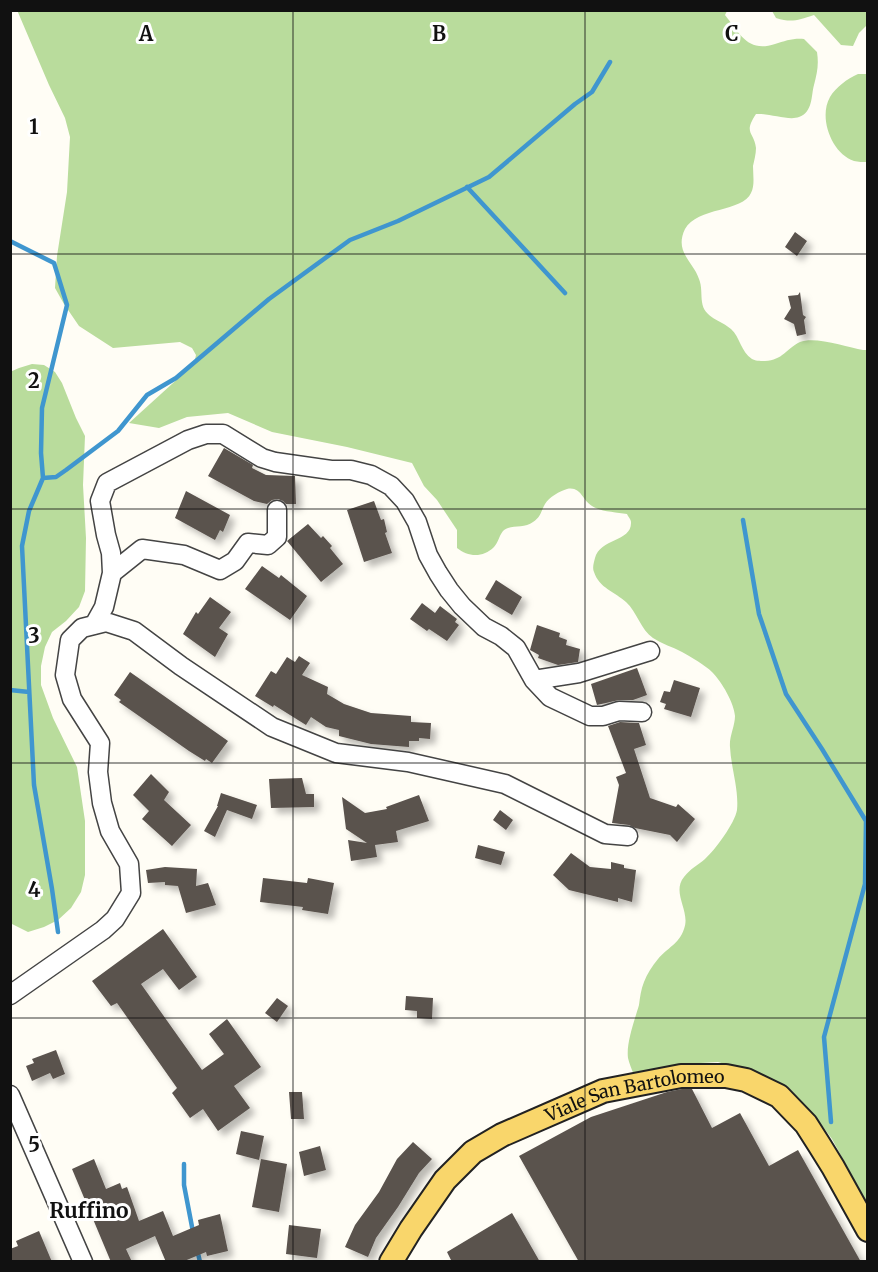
<svg xmlns="http://www.w3.org/2000/svg" width="878" height="1272" viewBox="0 0 878 1272" font-family="Merriweather,serif">
<defs>
<filter id="shadow"><feDropShadow dx="5.5" dy="5.5" stdDeviation="3" flood-color="#0004"/></filter>
</defs>
<rect width="100%" height="100%" fill="#fffdf5"/>
<!-- forest -->
<path fill="#b9dc9c" d="M 17,10 L 727,11 L 725,15 C 740,34 748,53 775,44 C 785,41 793,38 804,39 L 817,52 C 819,65 817,73 814,85 C 811,96 813,112 799,117 C 789,121 768,113 756,114 C 743,134 754,131 756,148 C 756,154 754,161 753,166 C 753,175 755,185 751,193 C 743,212 697,207 685,229 C 674,252 693,261 699,279 C 702,286 701,295 702,302 C 704,318 721,320 731,329 C 740,337 741,352 752,359 C 755,361 761,361 765,361 C 783,360 786,349 800,342 C 815,336 847,347 863,350 L 867,350 L 867,1203 L 832,1139 L 814,1115 L 788,1087 L 762,1075 L 718,1062 L 683,1064 L 654,1069 L 634,1075 C 632,1070 629,1063 628,1058 C 626,1043 635,1019 639,1005 C 640,997 641,989 644,982 C 647,974 652,966 658,959 C 667,948 679,944 684,929 C 691,911 671,893 684,877 C 690,869 698,865 705,859 C 715,850 735,823 737,810 C 739,789 731,768 730,747 C 729,737 735,726 735,716 C 734,703 722,682 712,672 C 705,665 691,657 682,652 C 673,647 662,644 653,638 C 641,630 637,612 626,602 C 615,592 599,588 594,572 C 592,568 594,562 595,558 C 600,538 632,542 631,522 C 631,519 628,517 627,514 C 616,512 601,512 592,506 C 582,500 581,486 567,489 C 560,491 549,497 545,504 C 541,511 541,517 533,522 C 524,529 510,524 503,531 C 499,536 498,543 494,547 C 483,558 468,557 457,548 L 457,530 L 437,500 L 424,486 L 412,463 L 347,447 L 272,432 L 228,413 L 187,417 L 159,428 L 129,423 L 194,364 L 196,355 L 192,348 L 180,342 L 113,348 L 79,326 L 64,304 L 55,288 L 57,256 L 67,192 L 70,137 L 65,118 L 49,85 Z
M 772,11 L 867,11 L 867,25 L 859,33 L 853,46 L 841,45 L 814,15 C 798,20 792,23 776,18 Z
M 858,74 L 867,74 L 867,162 C 863,162 858,162 854,161 C 832,154 818,118 830,97 C 836,87 847,79 858,74 Z
M 32,364 L 44,365 L 55,372 L 62,383 L 76,418 L 85,436 L 83,485 L 86,538 L 85,591 L 79,607 L 66,621 L 52,632 L 45,647 L 41,666 L 41,685 L 53,718 L 77,767 L 85,821 L 85,875 L 81,892 L 71,908 L 58,920 L 44,927 L 28,932 L 10,923 L 10,372 L 19,368 Z"/>
<g fill="none" stroke-linecap="round" stroke-linejoin="round">
<!-- stream -->
<path stroke="#3f96cf" stroke-width="4.5" d="M 467,187 L 565,293
M 10,241 L 54,263 L 67,305 L 42,408 L 41,453 L 43,478 L 29,511 L 22,546 L 34,785 L 52,889 L 58,932
M 43,478 L 56,477 L 66,470 L 118,431 L 147,395 L 176,378 L 269,299 L 350,240 L 398,221 L 489,177 L 575,104 L 592,92 L 610,62
M 743,520 L 759,614 L 786,694 L 822,749 L 866,821 L 865,884 L 824,1037 L 831,1122
M 10,690 L 29,692
M 184,1164 L 184,1185 L 193,1232
M 197,1249 L 200,1262"/>
</g>
<!-- building -->
<path fill="#5a524d" filter="url(#shadow)" d="M 795,232 L 807,241 L 797,256 L 785,247 Z
M 800,292 L 803,315 L 806,317 L 804,320 L 806,334 L 797,336 L 794,324 L 784,319 L 791,308 L 788,296 L 798,295 Z
M 224,448 L 253,465 L 252,468 L 266,475 L 295,476 L 296,504 L 286,504 L 283,501 L 278,499 L 272,500 L 267,504 L 254,501 L 208,476 Z
M 186,491 L 230,515 L 223,532 L 220,530 L 215,540 L 175,518 Z
M 374,501 L 381,520 L 384,519 L 387,532 L 385,533 L 392,553 L 364,562 L 347,510 Z
M 308,524 L 321,538 L 323,536 L 332,546 L 330,548 L 343,564 L 321,582 L 287,541 Z
M 262,566 L 279,578 L 281,575 L 307,596 L 290,620 L 245,589 Z
M 496,580 L 522,597 L 512,615 L 485,599 Z
M 210,597 L 231,612 L 219,628 L 228,634 L 215,657 L 183,634 L 196,612 L 198,614 Z
M 422,603 L 435,613 L 440,606 L 457,619 L 455,622 L 459,625 L 447,641 L 429,629 L 427,631 L 410,619 Z
M 537,625 L 560,633 L 559,637 L 567,640 L 566,645 L 580,649 L 578,662 L 558,665 L 538,658 L 539,655 L 530,650 Z
M 299,656 L 310,663 L 302,675 L 328,687 L 327,694 L 344,704 L 371,713 L 411,716 L 411,722 L 431,723 L 430,739 L 419,738 L 419,741 L 409,741 L 409,747 L 371,744 L 339,736 L 339,730 L 326,727 L 311,717 L 306,725 L 274,705 L 273,707 L 255,696 L 271,671 L 276,674 L 287,657 L 295,662 Z
M 637,668 L 647,695 L 633,700 L 619,700 L 597,705 L 591,684 Z
M 130,672 L 228,741 L 212,763 L 206,759 L 205,761 L 189,751 L 119,702 L 121,700 L 114,695 Z
M 674,680 L 700,688 L 691,717 L 664,709 L 666,704 L 660,702 L 664,691 L 670,692 Z
M 620,722 L 639,723 L 646,745 L 634,749 L 650,798 L 676,807 L 678,804 L 695,819 L 677,842 L 670,835 L 635,828 L 629,825 L 612,823 L 619,785 L 616,777 L 626,773 L 608,726 Z
M 151,774 L 169,792 L 164,800 L 191,825 L 172,846 L 142,819 L 149,811 L 133,795 Z
M 302,778 L 306,794 L 314,794 L 314,807 L 271,808 L 269,779 Z
M 221,793 L 257,805 L 252,819 L 227,810 L 215,837 L 204,831 L 218,806 L 217,806 Z
M 419,795 L 429,821 L 396,831 L 398,842 L 375,845 L 377,857 L 351,861 L 348,840 L 367,843 L 346,829 L 342,797 L 365,813 L 387,809 L 386,807 Z
M 500,810 L 513,820 L 506,830 L 493,820 Z
M 478,845 L 505,852 L 501,865 L 475,858 Z
M 571,853 L 590,867 L 611,869 L 611,862 L 624,865 L 624,868 L 636,870 L 632,902 L 618,898 L 618,902 L 569,890 L 553,875 Z
M 165,867 L 197,869 L 196,886 L 208,883 L 216,905 L 186,913 L 178,886 L 165,885 L 165,882 L 148,883 L 146,870 Z
M 263,878 L 307,883 L 308,878 L 334,883 L 328,914 L 302,910 L 303,907 L 260,902 Z
M 163,929 L 197,977 L 179,990 L 163,969 L 141,984 L 202,1070 L 224,1054 L 209,1034 L 227,1019 L 261,1067 L 234,1086 L 250,1108 L 218,1131 L 203,1109 L 190,1118 L 172,1093 L 177,1088 L 117,1003 L 111,1006 L 92,981 Z
M 406,996 L 433,998 L 432,1019 L 417,1018 L 417,1011 L 405,1010 Z
M 277,998 L 288,1006 L 277,1022 L 265,1013 Z
M 56,1050 L 65,1074 L 53,1079 L 50,1073 L 32,1081 L 26,1066 L 34,1063 L 32,1059 Z
M 682,1089 L 692,1089 L 712,1128 L 740,1113 L 769,1166 L 798,1150 L 861,1262 L 579,1262 L 519,1156 L 591,1117 L 667,1092 Z
M 289,1092 L 302,1092 L 304,1119 L 291,1119 Z
M 241,1131 L 264,1136 L 259,1160 L 236,1154 Z
M 413,1142 L 432,1159 L 419,1173 L 398,1207 L 376,1238 L 368,1257 L 345,1247 L 355,1225 L 379,1192 L 397,1159 Z
M 320,1146 L 326,1170 L 304,1176 L 299,1152 Z
M 94,1159 L 106,1189 L 120,1183 L 122,1189 L 127,1187 L 139,1221 L 163,1211 L 173,1236 L 199,1225 L 198,1220 L 220,1214 L 228,1251 L 207,1256 L 206,1252 L 182,1262 L 166,1262 L 155,1236 L 126,1249 L 132,1262 L 111,1262 L 72,1169 Z
M 261,1159 L 287,1164 L 279,1212 L 252,1207 Z
M 512,1213 L 540,1262 L 452,1262 L 447,1252 Z
M 289,1225 L 321,1229 L 317,1258 L 286,1254 Z
M 39,1231 L 52,1262 L 10,1262 L 10,1249 L 18,1246 L 16,1241 Z"/>
<g fill="none" stroke-linecap="round" stroke-linejoin="round">
<!-- minor casing -->
<g stroke="#444" stroke-width="21">
<path id="minor" d="M 112,573 L 142,549 L 184,555 L 220,570 L 235,561 L 248,543 L 268,545 L 277,537 L 277,510
M 94,625 L 104,607 L 112,573 L 111,553 L 106,535 L 100,501 L 107,483 L 188,440 L 206,434 L 223,434 L 262,458 L 275,462 L 331,470 L 351,470 L 371,475 L 391,486 L 405,501 L 417,522 L 428,555 L 438,573 L 449,590 L 462,606 L 484,627 L 501,636 L 516,648 L 534,680 L 550,697 L 590,716 L 603,716 L 619,711 L 642,712
M 534,680 L 579,673 L 650,651
M 10,995 L 103,930 L 115,919 L 131,893 L 129,864 L 110,831 L 102,803 L 98,772 L 100,743 L 72,699 L 65,675 L 70,640 L 82,628 L 106,622 L 134,631 L 181,666 L 272,727 L 336,753 L 408,762 L 505,784 L 605,834 L 628,836
M 10,1095 L 83,1262"/>
</g>
<!-- major casing -->
<g stroke="#222" stroke-width="26">
<g id="major">
<path id="s1" d="M 391,1262 L 411,1229 L 445,1180 L 473,1152 L 502,1135 L 603,1091 L 681,1076 L 726,1076 L 746,1080 L 779,1096 L 806,1124 L 820,1146 L 833,1167 L 868,1230"/>
</g>
</g>
<!-- minor -->
<use href="#minor" stroke="#fff" stroke-width="18"/>
<!-- major -->
<use href="#major" stroke="#f9d66b" stroke-width="22"/>
</g>
<!-- grid -->
<path fill="none" stroke="#111" stroke-width="1.5" stroke-opacity="0.55" d="M 293,10 L 293,1262M 585,10 L 585,1262M 10,254 L 868,254M 10,509 L 868,509M 10,763 L 868,763M 10,1018 L 868,1018"/>
<g text-anchor="middle" dominant-baseline="central" stroke-width="6" stroke-linejoin="round" paint-order="stroke">
<!-- street labels -->
<g font-size="18" fill="#111" stroke="#fff">
<text stroke="none"><textPath href="#s1" startOffset="312">Viale San Bartolomeo</textPath></text>
</g>
<!-- quarter labels -->
<g font-size="21" font-weight="bold" fill="#111" stroke="#fff">
<text x="89" y="1210">Ruffino</text>
</g>
</g>
<g font-size="20" text-anchor="middle" font-weight="bold" fill="#111" stroke="#fff" stroke-width="6" stroke-linejoin="round" paint-order="stroke">
<text x="146" y="41">A</text>
<text x="439" y="41">B</text>
<text x="732" y="41">C</text>
<text x="34" y="134">1</text>
<text x="34" y="388">2</text>
<text x="34" y="643">3</text>
<text x="34" y="897">4</text>
<text x="34" y="1152">5</text>
</g>
<!-- border -->
<rect width="878" height="1272" fill="none" stroke="#111111" stroke-width="24"/>
</svg>
